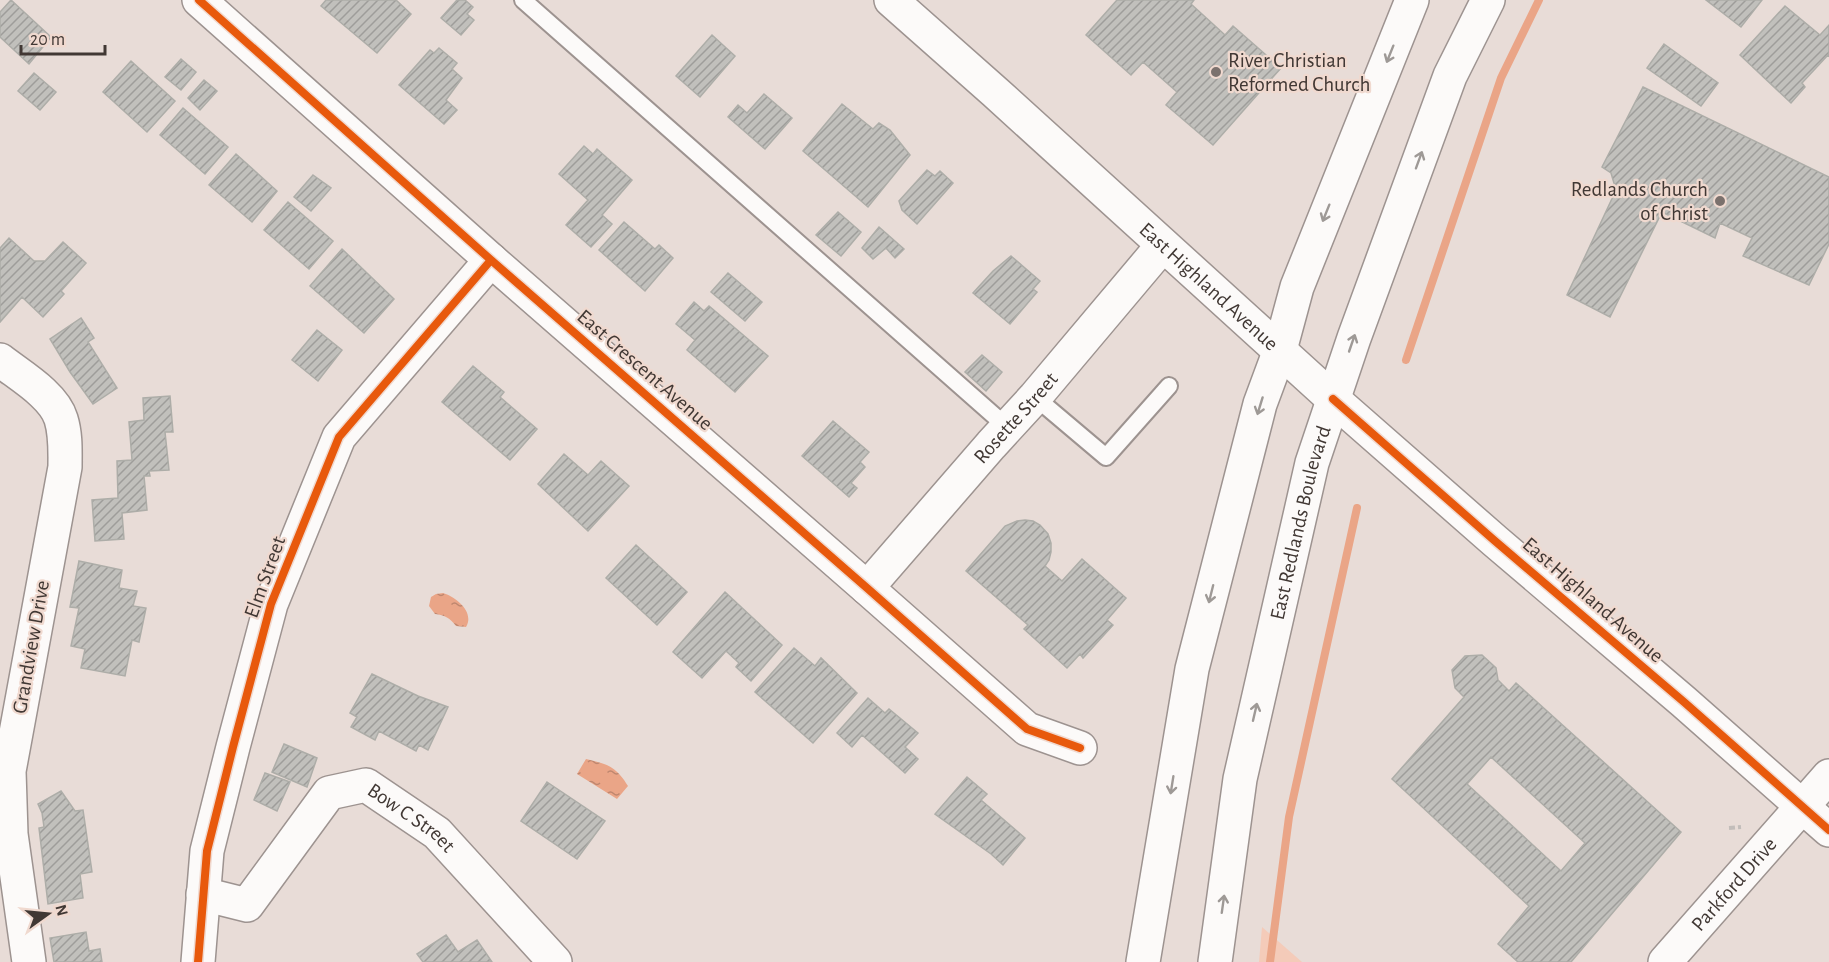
<svg xmlns="http://www.w3.org/2000/svg" width="1829" height="962" viewBox="0 0 1829 962" font-family="'Alegreya Sans',sans-serif">
<defs>
<pattern id="water-ripples" width="26" height="14" patternUnits="userSpaceOnUse" patternTransform="scale(1.5)"><rect width="26" height="14" fill="#eaa587"/><path d="M2 4q2-2 4 0t4 0M15 11q2-2 4 0t4 0" fill="none" stroke="#bf876f"/></pattern>
<pattern id="building-hatch" width="6" height="6" patternUnits="userSpaceOnUse" patternTransform="scale(1.5)"><rect width="6" height="6" fill="#c1c0bc"/><path d="M-1 1l2-2M0 6l6-6M5 7l2-2" fill="none" stroke="#9e9d9a"/></pattern>
</defs>
<rect width="100%" height="100%" fill="#e8dcd7"/>
<!-- green -->
<path fill="#f4cbb9" d="M 1262,927 L 1302,962 L 1259,962 Z"/>
<!-- water -->
<path fill="url(#water-ripples)" d="M 443,593 C 456,597 475,612 466,627 L 456,626 C 450,618 445,615 435,614 L 429,606 L 431,597 L 436,594 Z
M 586,759 C 607,764 616,766 628,786 L 617,799 L 577,774 Z"/>
<g fill="none" stroke-linecap="round" stroke-linejoin="round">
<!-- stream -->
<path stroke="#eaa587" stroke-width="8" d="M 1406,360 L 1501,78 L 1539,0
M 1270,962 L 1289,817 L 1357,508"/>
</g>
<!-- building -->
<path fill="url(#building-hatch)" stroke="#adada8" stroke-width="1.5" fill-rule="evenodd" d="M 11,0 L 51,37 L 29,64 L 0,37 L 0,12 Z
M 326,0 L 396,0 L 411,14 L 377,53 L 321,6 Z
M 457,0 L 465,0 L 473,7 L 467,14 L 474,20 L 461,35 L 441,18 Z
M 1117,0 L 1194,0 L 1191,4 L 1225,35 L 1233,26 L 1281,68 L 1213,145 L 1166,105 L 1177,92 L 1143,62 L 1131,75 L 1086,35 Z
M 1706,0 L 1762,0 L 1741,27 Z
M 1785,6 L 1820,35 L 1829,25 L 1829,56 L 1828,55 L 1802,83 L 1805,87 L 1791,103 L 1740,55 Z
M 712,35 L 735,56 L 700,97 L 676,76 Z
M 1664,44 L 1718,83 L 1701,106 L 1647,68 Z
M 439,48 L 457,63 L 452,69 L 462,78 L 446,100 L 457,110 L 444,124 L 399,85 L 430,50 L 434,53 Z
M 181,59 L 196,72 L 181,90 L 165,77 Z
M 131,61 L 175,101 L 147,132 L 103,92 Z
M 34,73 L 56,92 L 40,110 L 18,91 Z
M 204,80 L 217,91 L 200,110 L 188,98 Z
M 1643,87 L 1829,177 L 1829,244 L 1809,285 L 1743,256 L 1752,238 L 1720,223 L 1715,238 L 1662,212 L 1610,317 L 1567,295 L 1616,190 L 1611,173 L 1602,167 Z
M 764,94 L 792,118 L 765,149 L 728,117 L 738,105 L 747,113 Z
M 842,104 L 873,129 L 879,123 L 890,130 L 910,155 L 868,207 L 803,151 Z
M 183,108 L 228,147 L 205,174 L 160,135 Z
M 584,146 L 593,154 L 597,149 L 632,180 L 602,215 L 612,224 L 591,247 L 566,225 L 588,200 L 559,174 Z
M 236,154 L 277,191 L 252,222 L 209,185 Z
M 927,170 L 935,176 L 940,171 L 953,183 L 917,224 L 902,210 L 899,201 Z
M 313,175 L 331,188 L 311,211 L 294,197 Z
M 288,202 L 333,241 L 309,269 L 264,230 Z
M 838,212 L 861,232 L 841,256 L 816,235 Z
M 624,222 L 655,249 L 659,245 L 673,258 L 645,291 L 599,250 Z
M 879,227 L 904,249 L 895,258 L 886,248 L 873,259 L 862,248 Z
M 9,238 L 34,261 L 45,261 L 63,242 L 86,263 L 61,291 L 64,294 L 43,317 L 22,297 L 0,322 L 0,248 Z
M 342,249 L 394,299 L 364,333 L 310,286 Z
M 1011,256 L 1040,281 L 1033,289 L 1037,292 L 1010,324 L 973,293 L 993,271 Z
M 728,273 L 762,302 L 745,321 L 711,292 Z
M 694,302 L 704,311 L 709,306 L 768,356 L 735,392 L 687,350 L 695,340 L 676,324 Z
M 81,318 L 94,338 L 88,342 L 117,388 L 93,404 L 70,372 L 50,339 Z
M 317,330 L 342,350 L 318,381 L 292,360 Z
M 982,355 L 1002,372 L 986,391 L 965,372 Z
M 473,366 L 504,392 L 500,397 L 537,429 L 510,460 L 442,402 Z
M 170,396 L 173,432 L 165,432 L 169,470 L 149,471 L 150,476 L 144,476 L 147,510 L 122,513 L 124,539 L 95,541 L 92,500 L 118,498 L 117,461 L 132,460 L 129,422 L 144,420 L 143,398 Z
M 833,421 L 869,452 L 860,462 L 865,467 L 851,483 L 857,488 L 849,497 L 802,456 Z
M 564,454 L 588,475 L 601,461 L 629,486 L 588,531 L 538,484 Z
M 1025,520 L 1033,521 L 1040,525 L 1048,534 L 1051,543 L 1051,552 L 1049,560 L 1045,566 L 1062,581 L 1082,559 L 1126,598 L 1107,620 L 1113,625 L 1083,658 L 1080,654 L 1067,668 L 1024,629 L 1028,625 L 966,571 L 1005,526 L 1017,521 Z
M 636,545 L 687,592 L 657,625 L 606,578 Z
M 79,561 L 122,570 L 119,588 L 137,591 L 133,606 L 146,608 L 139,642 L 132,640 L 125,676 L 81,668 L 85,649 L 71,646 L 79,608 L 70,607 Z
M 725,592 L 782,645 L 751,681 L 736,667 L 739,663 L 726,651 L 702,678 L 673,652 Z
M 794,648 L 815,666 L 821,658 L 857,693 L 813,743 L 755,692 Z
M 1482,655 L 1496,668 L 1498,680 L 1509,691 L 1516,683 L 1681,832 L 1571,962 L 1518,962 L 1498,944 L 1529,906 L 1392,779 L 1464,697 L 1455,688 L 1452,670 L 1465,656 ZM 1491,757 L 1585,843 L 1561,871 L 1467,784 Z
M 372,674 L 418,696 L 448,707 L 428,750 L 419,745 L 416,751 L 379,731 L 375,740 L 351,727 L 357,717 L 350,713 Z
M 868,698 L 885,713 L 889,709 L 918,733 L 905,747 L 918,759 L 905,773 L 862,735 L 852,747 L 837,733 Z
M 284,744 L 317,758 L 307,787 L 272,772 Z
M 265,773 L 290,782 L 277,811 L 254,800 Z
M 967,777 L 987,794 L 981,800 L 1025,838 L 1003,865 L 991,854 L 935,814 Z
M 547,782 L 605,821 L 577,859 L 521,821 Z
M 61,791 L 75,811 L 83,810 L 92,872 L 80,874 L 83,898 L 48,904 L 39,828 L 44,827 L 42,813 L 38,804 Z
M 86,932 L 89,951 L 100,949 L 102,962 L 54,962 L 50,938 Z
M 446,935 L 458,952 L 477,940 L 492,962 L 423,962 L 417,954 Z"/>
<g fill="none" stroke-linecap="round" stroke-linejoin="round">
<!-- lane casing -->
<g stroke="#9d9390" stroke-width="20">
<path id="lane" d="M 523,0 L 1007,427
M 1035,397 L 1106,457 L 1169,386"/>
</g>
<!-- street casing -->
<g stroke="#9d9390" stroke-width="36">
<g id="street">
<path d="M 199,0 L 491,260 L 867,588 L 1027,729 L 1080,748"/>
<path d="M 0,360 C 19,375 54,395 61,419 C 66,435 65,451 65,467 L 9,771 L 11,834 L 29,962"/>
<path id="s1" d="M 867,588 L 991,445 L 1035,397 L 1163,245"/>
<path id="s2" d="M 203,894 L 247,905 L 329,793 L 366,785 L 437,833 L 555,962"/>
<path d="M 198,962 L 207,851 L 233,747 L 271,604 L 339,437 L 491,260"/>
<path id="s3" d="M 1665,962 L 1829,776"/>
</g>
</g>
<!-- secondary casing -->
<g stroke="#9d9390" stroke-width="36">
<g id="secondary">
<path id="s4" d="M 891,0 L 995,92 L 1333,399 L 1495,541 L 1684,702 L 1829,830"/>
</g>
</g>
<!-- primary casing -->
<g stroke="#9d9390" stroke-width="36">
<g id="primary">
<path d="M 1143,962 L 1192,669 L 1260,404 L 1280,350 L 1297,287 L 1412,0"/>
<path id="s5" d="M 1215,962 L 1240,779 L 1312,463 L 1354,338 L 1450,76 L 1488,0"/>
</g>
</g>
<!-- path -->
<path stroke="#c2bdba" stroke-width="4" stroke-dasharray="6 3" stroke-linecap="butt" d="M 1729,828 L 1741,827"/>
<!-- lane -->
<use href="#lane" stroke="#fcfaf9" stroke-width="16"/>
<!-- street -->
<use href="#street" stroke="#fcfaf9" stroke-width="33"/>
<!-- secondary -->
<use href="#secondary" stroke="#fcfaf9" stroke-width="33"/>
<!-- primary -->
<use href="#primary" stroke="#fcfaf9" stroke-width="33"/>
<!-- cycleway casing -->
<g stroke="#f0d9cf" stroke-width="11">
<path id="cycleway" d="M 199,0 L 491,260 L 867,588 L 1027,729 L 1080,748
M 1333,399 L 1495,541 L 1684,702 L 1829,830
M 198,962 L 207,851 L 233,747 L 271,604 L 339,437 L 491,260"/>
</g>
<!-- cycleway -->
<use href="#cycleway" stroke="#e8590c" stroke-width="8"/>
</g>
<!-- one-way arrows -->
<defs><path id="oneway-shaft" d="M-6 0H5M1.5-3L5.5 0L1.5 3" fill="none" stroke-width="1.6" stroke-linecap="round" stroke-linejoin="round" transform="scale(1.5)"/></defs>
<g stroke="#9e9996">
<use href="#oneway-shaft" transform="translate(1390 54) rotate(112)"/>
<use href="#oneway-shaft" transform="translate(1419 160) rotate(-70)"/>
<use href="#oneway-shaft" transform="translate(1326 213) rotate(112)"/>
<use href="#oneway-shaft" transform="translate(1352 343) rotate(-71)"/>
<use href="#oneway-shaft" transform="translate(1260 406) rotate(107)"/>
<use href="#oneway-shaft" transform="translate(1211 594) rotate(104)"/>
<use href="#oneway-shaft" transform="translate(1255 712) rotate(-77)"/>
<use href="#oneway-shaft" transform="translate(1172 785) rotate(99)"/>
<use href="#oneway-shaft" transform="translate(1223 904) rotate(-82)"/>
</g>
<!-- markers -->
<g fill="#7b716d" stroke="#f0d9cf" stroke-width="2">
<circle cx="1216" cy="72" r="6"/>
<circle cx="1720" cy="201" r="6"/>
</g>
<g text-anchor="middle" dominant-baseline="central" stroke-width="4.5" stroke-linejoin="round" paint-order="stroke">
<!-- poi labels -->
<g font-size="21" fill="#413834" stroke="#f0d9cf" text-anchor="start">
<text x="1228" y="60">River Christian<tspan x="1228" dy="24">Reformed Church</tspan></text>
<text x="1708" y="189" text-anchor="end">Redlands Church<tspan x="1708" dy="24">of Christ</tspan></text>
</g>
<!-- street labels -->
<g font-size="21" fill="#413834" stroke="#f0d9cf">
<text stroke="none"><textPath href="#s4" startOffset="428">East Highland Avenue</textPath></text>
<text transform="translate(645 370) rotate(41)">East Crescent Avenue</text>
<text stroke="none"><textPath href="#s1" startOffset="226">Rosette Street</textPath></text>
<text stroke="none"><textPath href="#s5" startOffset="448">East Redlands Boulevard</textPath></text>
<text transform="translate(265 577) rotate(-70)">Elm Street</text>
<text transform="translate(1593 600) rotate(41)">East Highland Avenue</text>
<text transform="translate(31 647) rotate(-80)">Grandview Drive</text>
<text stroke="none"><textPath href="#s2" startOffset="278">Bow C Street</textPath></text>
<text stroke="none"><textPath href="#s3" startOffset="104">Parkford Drive</textPath></text>
</g>
</g>
<!-- north arrow -->
<g transform="translate(48 914) rotate(75)" stroke="#f0d9cf" stroke-width="4.5" paint-order="stroke">
<path d="M0-4.5L10 22L0 15L-10 22Z" fill="#413834"/>
<text y="-9" font-size="16" font-weight="bold" text-anchor="middle" fill="#413834">N</text>
</g>
<!-- scale -->
<path d="M21 45v9h84v-9" fill="none" stroke="#413834" stroke-width="3"/>
<text x="30" y="45" font-size="18" fill="#413834" stroke="#f0d9cf" stroke-width="4.5" paint-order="stroke">20 m</text>
</svg>
